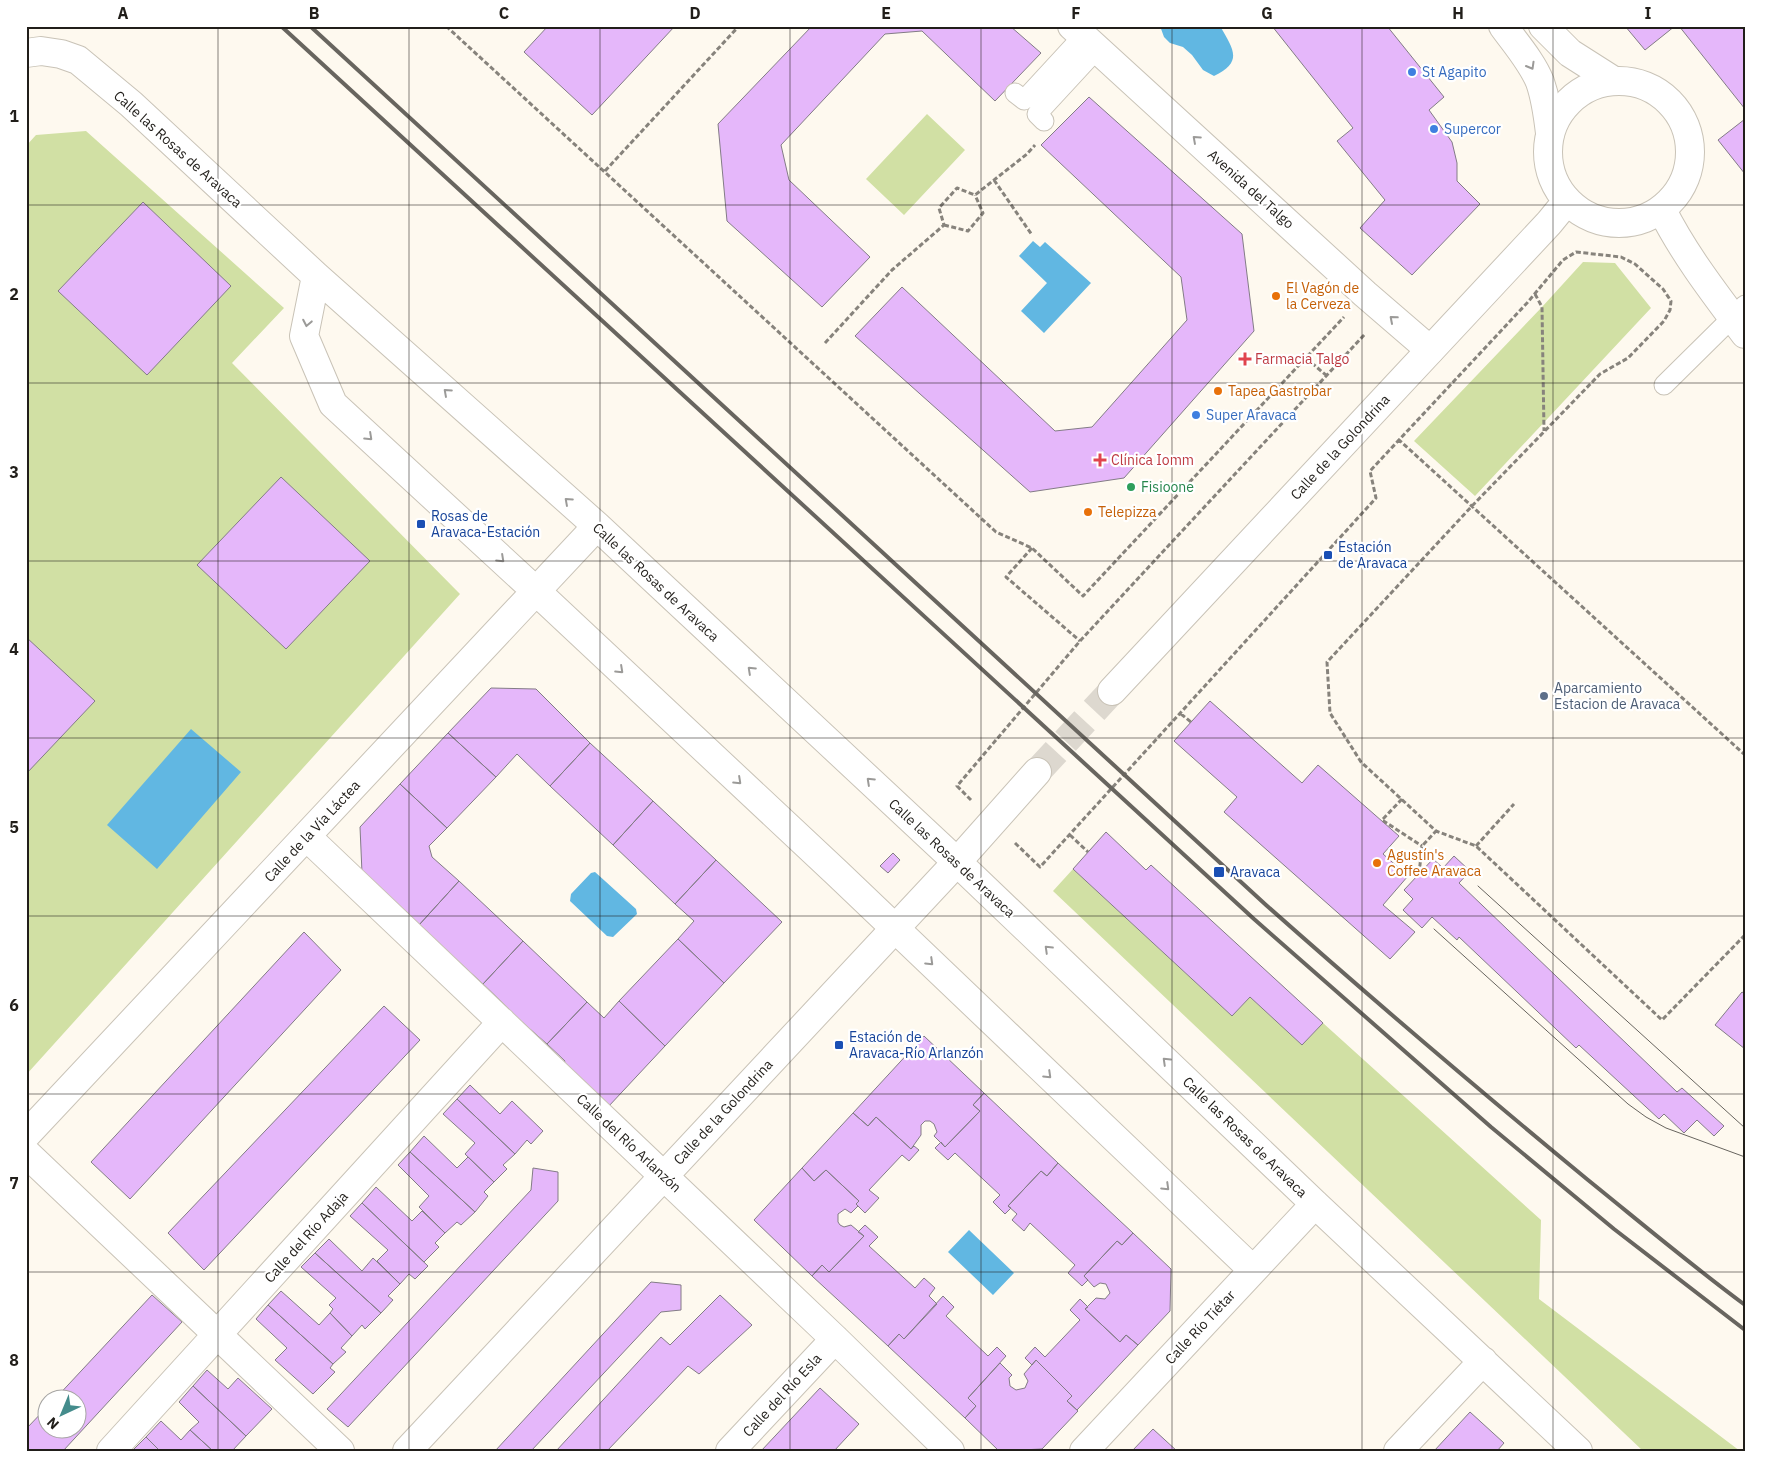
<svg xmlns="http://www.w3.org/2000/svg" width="1771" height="1477" viewBox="0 0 1771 1477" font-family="'IBM Plex Sans',sans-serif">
<rect width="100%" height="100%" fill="#fef9ef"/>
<!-- green -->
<path fill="#d1e0a4" d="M 927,114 L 965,150 L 904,215 L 866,179 Z
M 86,131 L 284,308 L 232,363 L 460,594 L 26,1075 L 26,146 L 36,135 Z
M 1583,262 L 1615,263 L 1651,308 L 1475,496 L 1414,441 L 1542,307 Z
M 1073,869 L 1232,1016 L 1250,997 L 1302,1045 L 1323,1023 L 1541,1220 L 1539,1299 L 1740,1451 L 1643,1451 L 1053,891 Z"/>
<!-- water -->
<path fill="#61b7e2" d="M 1160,26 L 1220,26 C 1234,50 1243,62 1214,76 L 1203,70 L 1192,55 L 1183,47 L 1170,43 L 1164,37 Z
M 1033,241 L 1040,247 L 1045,242 L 1091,283 L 1044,333 L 1021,311 L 1047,283 L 1019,256 Z
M 191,729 L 241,772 L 157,869 L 107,825 Z
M 595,872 L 636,909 L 637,914 L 613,937 L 607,936 L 570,901 L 571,894 L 591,873 Z
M 969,1230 L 1014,1273 L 993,1295 L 948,1252 Z"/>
<!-- building -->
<path fill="#e5b7fa" stroke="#837c86" d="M 548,26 L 675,26 L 592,115 L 524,52 Z
M 812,26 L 1010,26 L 1041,53 L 995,101 L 922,31 L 885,34 L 781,145 L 789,180 L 870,257 L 822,307 L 727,221 L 718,124 Z
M 1272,26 L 1387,26 L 1444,97 L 1429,110 L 1452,142 L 1457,163 L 1457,181 L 1480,204 L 1412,275 L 1360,228 L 1385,200 L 1337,141 L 1353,128 Z
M 1625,26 L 1675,26 L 1645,50 Z
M 1679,26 L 1745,26 L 1745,109 Z
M 1089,97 L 1242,234 L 1254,331 L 1124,478 L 1030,492 L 855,336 L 902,287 L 1055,431 L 1092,427 L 1187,320 L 1181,277 L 1041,145 Z
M 1745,119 L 1745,174 L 1718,140 Z
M 143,202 L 231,286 L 147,375 L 58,291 Z
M 281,477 L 370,561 L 286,649 L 197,565 Z
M 26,637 L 95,701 L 26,774 Z
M 491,688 L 536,689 L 590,743 L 550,786 L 517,754 L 496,777 L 448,733 Z
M 1210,701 L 1302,783 L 1318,765 L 1399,836 L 1383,854 L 1408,876 L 1383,905 L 1415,932 L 1390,959 L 1224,812 L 1237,797 L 1174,741 Z
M 448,733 L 496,777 L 447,828 L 400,784 Z
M 590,743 L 653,801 L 613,845 L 550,786 Z
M 400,784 L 447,828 L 429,846 L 432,857 L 459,881 L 419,925 L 406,911 L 403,914 L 362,873 L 360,827 Z
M 653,801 L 716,860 L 675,904 L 613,845 Z
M 1106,832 L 1146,870 L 1151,865 L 1323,1023 L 1302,1045 L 1250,997 L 1232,1016 L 1073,869 Z
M 893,853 L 900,860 L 888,873 L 880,866 Z
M 1454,856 L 1470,871 L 1459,883 L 1677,1092 L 1682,1088 L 1724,1126 L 1714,1136 L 1697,1120 L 1684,1133 L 1664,1114 L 1659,1119 L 1579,1045 L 1576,1048 L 1459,937 L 1457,940 L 1432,917 L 1422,928 L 1403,910 L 1413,899 L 1404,890 L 1433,859 L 1443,868 Z
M 716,860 L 782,922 L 724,983 L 678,939 L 694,921 L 675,904 Z
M 459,881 L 523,941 L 483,984 L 459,962 L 455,967 L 442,955 L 446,950 L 419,925 Z
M 304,932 L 341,970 L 130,1199 L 91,1162 Z
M 678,939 L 724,983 L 665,1046 L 619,1001 Z
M 523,941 L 587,1002 L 547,1044 L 522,1022 L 518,1026 L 504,1013 L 509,1009 L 483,984 Z
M 1742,992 L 1745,994 L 1745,1049 L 1715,1025 Z
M 619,1001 L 665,1046 L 608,1107 L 563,1065 L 565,1061 L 547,1044 L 587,1002 L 604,1018 Z
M 384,1006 L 420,1040 L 204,1270 L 168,1233 Z
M 924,1036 L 984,1093 L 973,1105 L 980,1111 L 945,1147 L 934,1136 L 937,1132 L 934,1124 L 930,1121 L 925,1121 L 921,1125 L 921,1135 L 911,1149 L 876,1117 L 868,1126 L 853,1113 Z
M 470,1085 L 500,1114 L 512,1101 L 543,1131 L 531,1144 L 527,1140 L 515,1154 L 457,1099 Z
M 984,1093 L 1058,1163 L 1047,1176 L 1041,1171 L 1008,1206 L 1011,1208 L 1005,1214 L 993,1202 L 1000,1195 L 955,1153 L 948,1160 L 935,1148 L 941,1142 L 945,1147 L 980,1111 L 973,1105 Z
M 457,1099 L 515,1154 L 503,1165 L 507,1169 L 494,1182 L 465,1154 L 475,1143 L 443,1114 Z
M 853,1113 L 868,1126 L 876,1117 L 911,1149 L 914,1146 L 919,1150 L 909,1161 L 902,1155 L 869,1190 L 879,1198 L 865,1213 L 856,1204 L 859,1201 L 826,1170 L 814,1181 L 802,1168 Z
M 424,1136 L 457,1168 L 468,1157 L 494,1182 L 484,1192 L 488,1196 L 475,1212 L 410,1152 Z
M 410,1152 L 475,1212 L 461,1225 L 457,1222 L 445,1233 L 419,1207 L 429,1196 L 398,1165 Z
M 1058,1163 L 1133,1233 L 1122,1245 L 1117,1241 L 1084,1276 L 1088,1280 L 1082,1286 L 1068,1273 L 1075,1265 L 1030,1223 L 1024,1231 L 1012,1220 L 1017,1214 L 1008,1206 L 1041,1171 L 1047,1176 Z
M 533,1168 L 558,1172 L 558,1201 L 348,1427 L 327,1409 L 531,1190 Z
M 802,1168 L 814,1181 L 826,1170 L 859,1201 L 856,1204 L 858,1206 L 851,1213 L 845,1209 L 838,1214 L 838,1222 L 840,1225 L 844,1227 L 851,1225 L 864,1236 L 829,1272 L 822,1265 L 812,1276 L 754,1220 Z
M 376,1187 L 412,1221 L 422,1211 L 445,1233 L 435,1243 L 439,1247 L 424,1262 L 362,1203 Z
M 362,1203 L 428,1266 L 415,1279 L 409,1274 L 400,1284 L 377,1261 L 388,1250 L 350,1216 Z
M 865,1225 L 878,1237 L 869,1246 L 915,1288 L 924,1278 L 935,1288 L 929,1296 L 937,1304 L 904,1339 L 899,1334 L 888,1346 L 812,1276 L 822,1265 L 829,1272 L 864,1236 L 858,1232 Z
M 1133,1233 L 1171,1269 L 1170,1311 L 1138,1345 L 1126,1335 L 1120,1342 L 1085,1309 L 1096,1298 L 1105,1299 L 1110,1293 L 1106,1284 L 1100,1283 L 1094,1287 L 1084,1276 L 1117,1241 L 1122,1245 Z
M 329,1239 L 362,1271 L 373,1258 L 400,1284 L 388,1296 L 393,1300 L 381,1313 L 315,1253 Z
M 315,1253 L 381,1313 L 365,1329 L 362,1325 L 352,1336 L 330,1313 L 333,1309 L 329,1305 L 336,1298 L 301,1267 Z
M 651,1282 L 681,1285 L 681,1310 L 661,1312 L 531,1451 L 495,1451 Z
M 281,1291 L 319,1325 L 330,1313 L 352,1336 L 341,1348 L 346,1352 L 333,1364 L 268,1305 Z
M 152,1295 L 182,1322 L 63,1451 L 26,1451 L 26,1429 L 48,1406 L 48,1430 L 78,1430 L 78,1400 L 54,1400 Z
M 720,1295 L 752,1325 L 699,1374 L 688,1366 L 607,1451 L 556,1451 L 661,1337 L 670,1345 Z
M 943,1296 L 954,1307 L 946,1316 L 988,1356 L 997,1347 L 1006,1356 L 968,1398 L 976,1406 L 965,1418 L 888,1346 L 899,1334 L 904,1339 Z
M 1080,1299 L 1088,1307 L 1085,1309 L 1120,1342 L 1126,1335 L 1138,1345 L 1077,1410 L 1067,1401 L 1072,1396 L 1036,1360 L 1032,1365 L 1025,1358 L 1035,1347 L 1045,1357 L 1080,1320 L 1070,1310 Z
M 268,1305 L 333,1364 L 330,1368 L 335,1372 L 313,1394 L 275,1360 L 287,1348 L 256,1319 Z
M 1036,1360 L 1072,1396 L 1067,1401 L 1078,1411 L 1042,1449 L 999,1451 L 965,1418 L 976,1406 L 968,1398 L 1000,1363 L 1012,1375 L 1009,1378 L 1010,1386 L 1016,1390 L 1025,1388 L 1028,1381 L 1024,1374 Z
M 207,1370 L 228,1389 L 238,1378 L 272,1409 L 246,1436 L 193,1386 Z
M 193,1386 L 246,1436 L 232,1451 L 213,1451 L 190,1430 L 199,1422 L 179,1402 Z
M 820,1388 L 859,1424 L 834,1451 L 761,1451 Z
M 1470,1412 L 1504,1443 L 1497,1451 L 1434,1451 Z
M 161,1421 L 181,1440 L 190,1430 L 213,1451 L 160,1451 L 146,1437 Z
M 1153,1429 L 1177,1451 L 1132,1451 Z
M 146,1437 L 160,1451 L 132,1451 Z"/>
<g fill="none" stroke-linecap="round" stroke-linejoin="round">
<!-- secondary-tunnel -->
<path stroke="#ddd8cf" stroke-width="28" stroke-dasharray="28 14" stroke-linecap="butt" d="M 1037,772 L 1112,691"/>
<!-- lane casing -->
<g stroke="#c9c3b7" stroke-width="21">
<path id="lane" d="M 1015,93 L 1024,100 L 1083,36
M 1044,121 L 1037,114 L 1097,49
M 1664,385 L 1745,305"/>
</g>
<!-- street casing -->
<g stroke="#c9c3b7" stroke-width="30">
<path id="street" d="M 1072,26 L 1365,294 L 1430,350
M 1503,26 C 1516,44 1532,62 1540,82 C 1546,99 1548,116 1550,133
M 1543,26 L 1570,53 L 1614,81
M 26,53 L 41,51 L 61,54 L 78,60 L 131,104 L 316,276 L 597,526 L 957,862 L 1315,1204 L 1578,1451
M 1662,210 C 1684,254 1715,294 1745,334
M 316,276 L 304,336 L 333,404 L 537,592 L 837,873 L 1253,1270
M 307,837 L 835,1339 L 950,1451
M 26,1135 L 597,526
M 26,1153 L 340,1451
M 111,1451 L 502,1022
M 730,1451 L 835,1339
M 1084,1451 L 1315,1204
M 1398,1451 L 1483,1361"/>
</g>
<!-- secondary casing -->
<g stroke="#c9c3b7" stroke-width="30">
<path id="secondary" d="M1548 152a71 71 0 1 1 142 0a71 71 0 1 1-142 0Z
M 1112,691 L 1549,223 L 1567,201
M 407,1451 L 957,862 L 1037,772"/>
</g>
<!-- path -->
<path stroke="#87837c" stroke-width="3" stroke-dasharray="5 2.5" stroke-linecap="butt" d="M 446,26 L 996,532 L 1032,548 L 1083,596 L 1344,317
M 605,171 L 739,26
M 994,180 L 1032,235
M 944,225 L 968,231 L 983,213 L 975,195
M 1535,294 L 1542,307 L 1544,431
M 825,343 L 892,270 L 944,225 L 939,208 L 957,188 L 975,195 L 1027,154 L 1035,145
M 1306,358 L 1327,376
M 1398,439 L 1745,755
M 1032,548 L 1006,577 L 1080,641
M 1181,714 L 1191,722
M 1402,799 L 1382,820 L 1422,846
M 971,800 L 957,786 L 1080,641 L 1365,334
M 1070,835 L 1088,852
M 1015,843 L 1040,867 L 1376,498 L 1370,471 L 1527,303 L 1563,260 L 1576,252 L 1621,257 L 1635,264 L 1663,289 L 1671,301 L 1670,310 L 1664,321 L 1628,358 L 1600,374 L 1472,506 L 1327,662 L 1330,713 L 1361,762 L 1436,831 L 1476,846 L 1662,1020 L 1745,935
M 1476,846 L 1514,804
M 1419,874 L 1422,846 L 1436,831"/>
<!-- lane -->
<use href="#lane" stroke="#fff" stroke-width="19"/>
<!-- street -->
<use href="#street" stroke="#fff" stroke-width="28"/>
<!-- secondary -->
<use href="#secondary" stroke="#fff" stroke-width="28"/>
<!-- tram -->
<path stroke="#68655f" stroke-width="1" d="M 1478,886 L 1745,1128
M 1434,929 L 1628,1104 L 1646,1117 L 1666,1128 L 1745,1157"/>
<!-- rail -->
<path stroke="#68655f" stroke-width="4" d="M 281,26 L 1254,919 L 1491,1127 L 1614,1229 L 1745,1330
M 310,26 L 1266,905 C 1372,999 1479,1090 1588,1180 C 1640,1222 1691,1265 1745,1305"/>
</g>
<!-- one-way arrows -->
<defs><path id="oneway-chevron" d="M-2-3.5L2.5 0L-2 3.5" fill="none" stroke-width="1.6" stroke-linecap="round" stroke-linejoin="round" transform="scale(1.25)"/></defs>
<g stroke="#9b9a98">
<use href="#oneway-chevron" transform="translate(1531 66) rotate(60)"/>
<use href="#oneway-chevron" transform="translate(1196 139) rotate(-138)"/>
<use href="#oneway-chevron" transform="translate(1393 319) rotate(-139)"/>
<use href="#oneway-chevron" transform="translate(307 323) rotate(101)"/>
<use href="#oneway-chevron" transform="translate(447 392) rotate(-138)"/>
<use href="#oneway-chevron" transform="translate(369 437) rotate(43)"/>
<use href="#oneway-chevron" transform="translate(568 501) rotate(-138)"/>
<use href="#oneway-chevron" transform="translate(501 559) rotate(43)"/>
<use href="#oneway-chevron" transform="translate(620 670) rotate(43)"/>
<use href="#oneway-chevron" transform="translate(751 670) rotate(-137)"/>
<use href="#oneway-chevron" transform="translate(738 781) rotate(43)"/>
<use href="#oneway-chevron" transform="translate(870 781) rotate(-137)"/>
<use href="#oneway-chevron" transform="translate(1048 949) rotate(-136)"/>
<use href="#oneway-chevron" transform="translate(930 962) rotate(44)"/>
<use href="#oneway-chevron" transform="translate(1166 1061) rotate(-136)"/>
<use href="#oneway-chevron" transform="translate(1048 1075) rotate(44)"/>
<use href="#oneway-chevron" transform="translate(1166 1187) rotate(44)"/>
</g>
<!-- grid -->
<path fill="none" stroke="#211e1a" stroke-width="1" stroke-opacity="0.55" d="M 218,26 L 218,1451M 409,26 L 409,1451M 600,26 L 600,1451M 790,26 L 790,1451M 981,26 L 981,1451M 1172,26 L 1172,1451M 1362,26 L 1362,1451M 1553,26 L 1553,1451M 26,205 L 1745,205M 26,383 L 1745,383M 26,561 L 1745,561M 26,738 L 1745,738M 26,916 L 1745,916M 26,1094 L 1745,1094M 26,1272 L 1745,1272"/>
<!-- markers -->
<g fill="#3f7fe0" stroke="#fff" stroke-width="2">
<circle cx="1412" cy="72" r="5"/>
<circle cx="1434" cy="129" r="5"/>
<circle cx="1196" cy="415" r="5"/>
</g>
<g fill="#e8710a" stroke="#fff" stroke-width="2">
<circle cx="1276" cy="296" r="5"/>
<circle cx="1218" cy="391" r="5"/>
<circle cx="1088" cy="512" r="5"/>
<circle cx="1377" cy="863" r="5"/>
</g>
<g fill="#e0444e" stroke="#fff" stroke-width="2">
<path d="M1242.5 351.5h5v5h5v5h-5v5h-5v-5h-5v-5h5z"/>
<path d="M1097.5 452.5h5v5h5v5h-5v5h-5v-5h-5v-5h5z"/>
</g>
<circle fill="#2e9e5b" stroke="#fff" stroke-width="2" cx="1131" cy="487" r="5"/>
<g fill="#1a4fb4" stroke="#fff" stroke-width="2">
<rect x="416" y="519" width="10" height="10" rx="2.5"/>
<rect x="1323" y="550" width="10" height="10" rx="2.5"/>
<rect x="1213" y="866" width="12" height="12" rx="2.5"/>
<rect x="834" y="1040" width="10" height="10" rx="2.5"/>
</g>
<circle fill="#5c6f8a" stroke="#fff" stroke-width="2" cx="1544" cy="696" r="5"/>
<g text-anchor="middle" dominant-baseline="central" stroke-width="4.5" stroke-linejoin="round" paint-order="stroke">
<!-- shop labels -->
<g font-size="14" fill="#366cbe" stroke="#fff" text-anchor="start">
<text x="1422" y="72">St Agapito</text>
<text x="1444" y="129">Supercor</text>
<text x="1206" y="415">Super Aravaca</text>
</g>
<!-- street labels -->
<g font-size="14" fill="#211e1a" stroke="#fff">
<text transform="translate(178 149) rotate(42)">Calle las Rosas de Aravaca</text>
<text transform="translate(1251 189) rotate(42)">Avenida del Talgo</text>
<text transform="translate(1340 447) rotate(-47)">Calle de la Golondrina</text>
<text transform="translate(656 582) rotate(43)">Calle las Rosas de Aravaca</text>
<text transform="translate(312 831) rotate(-47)">Calle de la Vía Láctea</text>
<text transform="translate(952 858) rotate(43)">Calle las Rosas de Aravaca</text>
<text transform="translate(723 1112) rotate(-47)">Calle de la Golondrina</text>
<text transform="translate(1245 1137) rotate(44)">Calle las Rosas de Aravaca</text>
<text transform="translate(629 1143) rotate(43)">Calle del Río Arlanzón</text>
<text transform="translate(306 1237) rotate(-48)">Calle del Río Adaja</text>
<text transform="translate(1200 1327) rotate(-47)">Calle Río Tiétar</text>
<text transform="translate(782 1395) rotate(-47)">Calle del Río Esla</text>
</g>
<!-- food labels -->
<g font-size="14" fill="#c56008" stroke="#fff" text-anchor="start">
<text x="1286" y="288">El Vagón de<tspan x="1286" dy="16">la Cerveza</tspan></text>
<text x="1228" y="391">Tapea Gastrobar</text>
<text x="1098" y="512">Telepizza</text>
<text x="1387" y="855">Agustín's<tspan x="1387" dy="16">Coffee Aravaca</tspan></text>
</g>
<!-- health labels -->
<g font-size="14" fill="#be3a42" stroke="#fff" text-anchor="start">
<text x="1255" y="359">Farmacia Talgo</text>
<text x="1111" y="460">Clínica Iomm</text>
</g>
<!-- leisure labels -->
<g font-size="14" fill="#27864d" stroke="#fff" text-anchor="start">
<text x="1141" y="487">Fisioone</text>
</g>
<!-- transit labels -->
<g font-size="14" fill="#164399" stroke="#fff" text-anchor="start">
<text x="431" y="516">Rosas de<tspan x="431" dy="16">Aravaca-Estación</tspan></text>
<text x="1338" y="547">Estación<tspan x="1338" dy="16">de Aravaca</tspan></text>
<text x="1230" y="872">Aravaca</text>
<text x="849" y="1037">Estación de<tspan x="849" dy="16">Aravaca-Río Arlanzón</tspan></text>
</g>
<!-- service labels -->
<g font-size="14" fill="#4e5e75" stroke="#fff" text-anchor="start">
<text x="1554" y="688">Aparcamiento<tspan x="1554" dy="16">Estacion de Aravaca</tspan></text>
</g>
</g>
<!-- border -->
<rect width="1771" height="1477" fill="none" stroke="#ffffff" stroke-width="55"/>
<!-- north arrow -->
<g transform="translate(62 1414) rotate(224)"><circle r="24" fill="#ffffff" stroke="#a6a5a3"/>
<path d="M0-4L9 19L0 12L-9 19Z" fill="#448c8c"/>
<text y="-8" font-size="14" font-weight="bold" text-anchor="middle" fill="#211e1a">N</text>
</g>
<rect x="28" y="28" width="1716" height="1422" fill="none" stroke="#211e1a" stroke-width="2"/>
<g font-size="16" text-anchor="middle" font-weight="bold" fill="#211e1a">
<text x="123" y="19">A</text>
<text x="314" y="19">B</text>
<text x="504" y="19">C</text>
<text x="695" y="19">D</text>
<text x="886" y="19">E</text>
<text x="1076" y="19">F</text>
<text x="1267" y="19">G</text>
<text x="1458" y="19">H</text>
<text x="1648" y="19">I</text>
<text x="14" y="122">1</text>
<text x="14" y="300">2</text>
<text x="14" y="478">3</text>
<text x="14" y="655">4</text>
<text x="14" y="833">5</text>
<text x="14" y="1011">6</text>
<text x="14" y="1189">7</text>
<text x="14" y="1366">8</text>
</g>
</svg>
